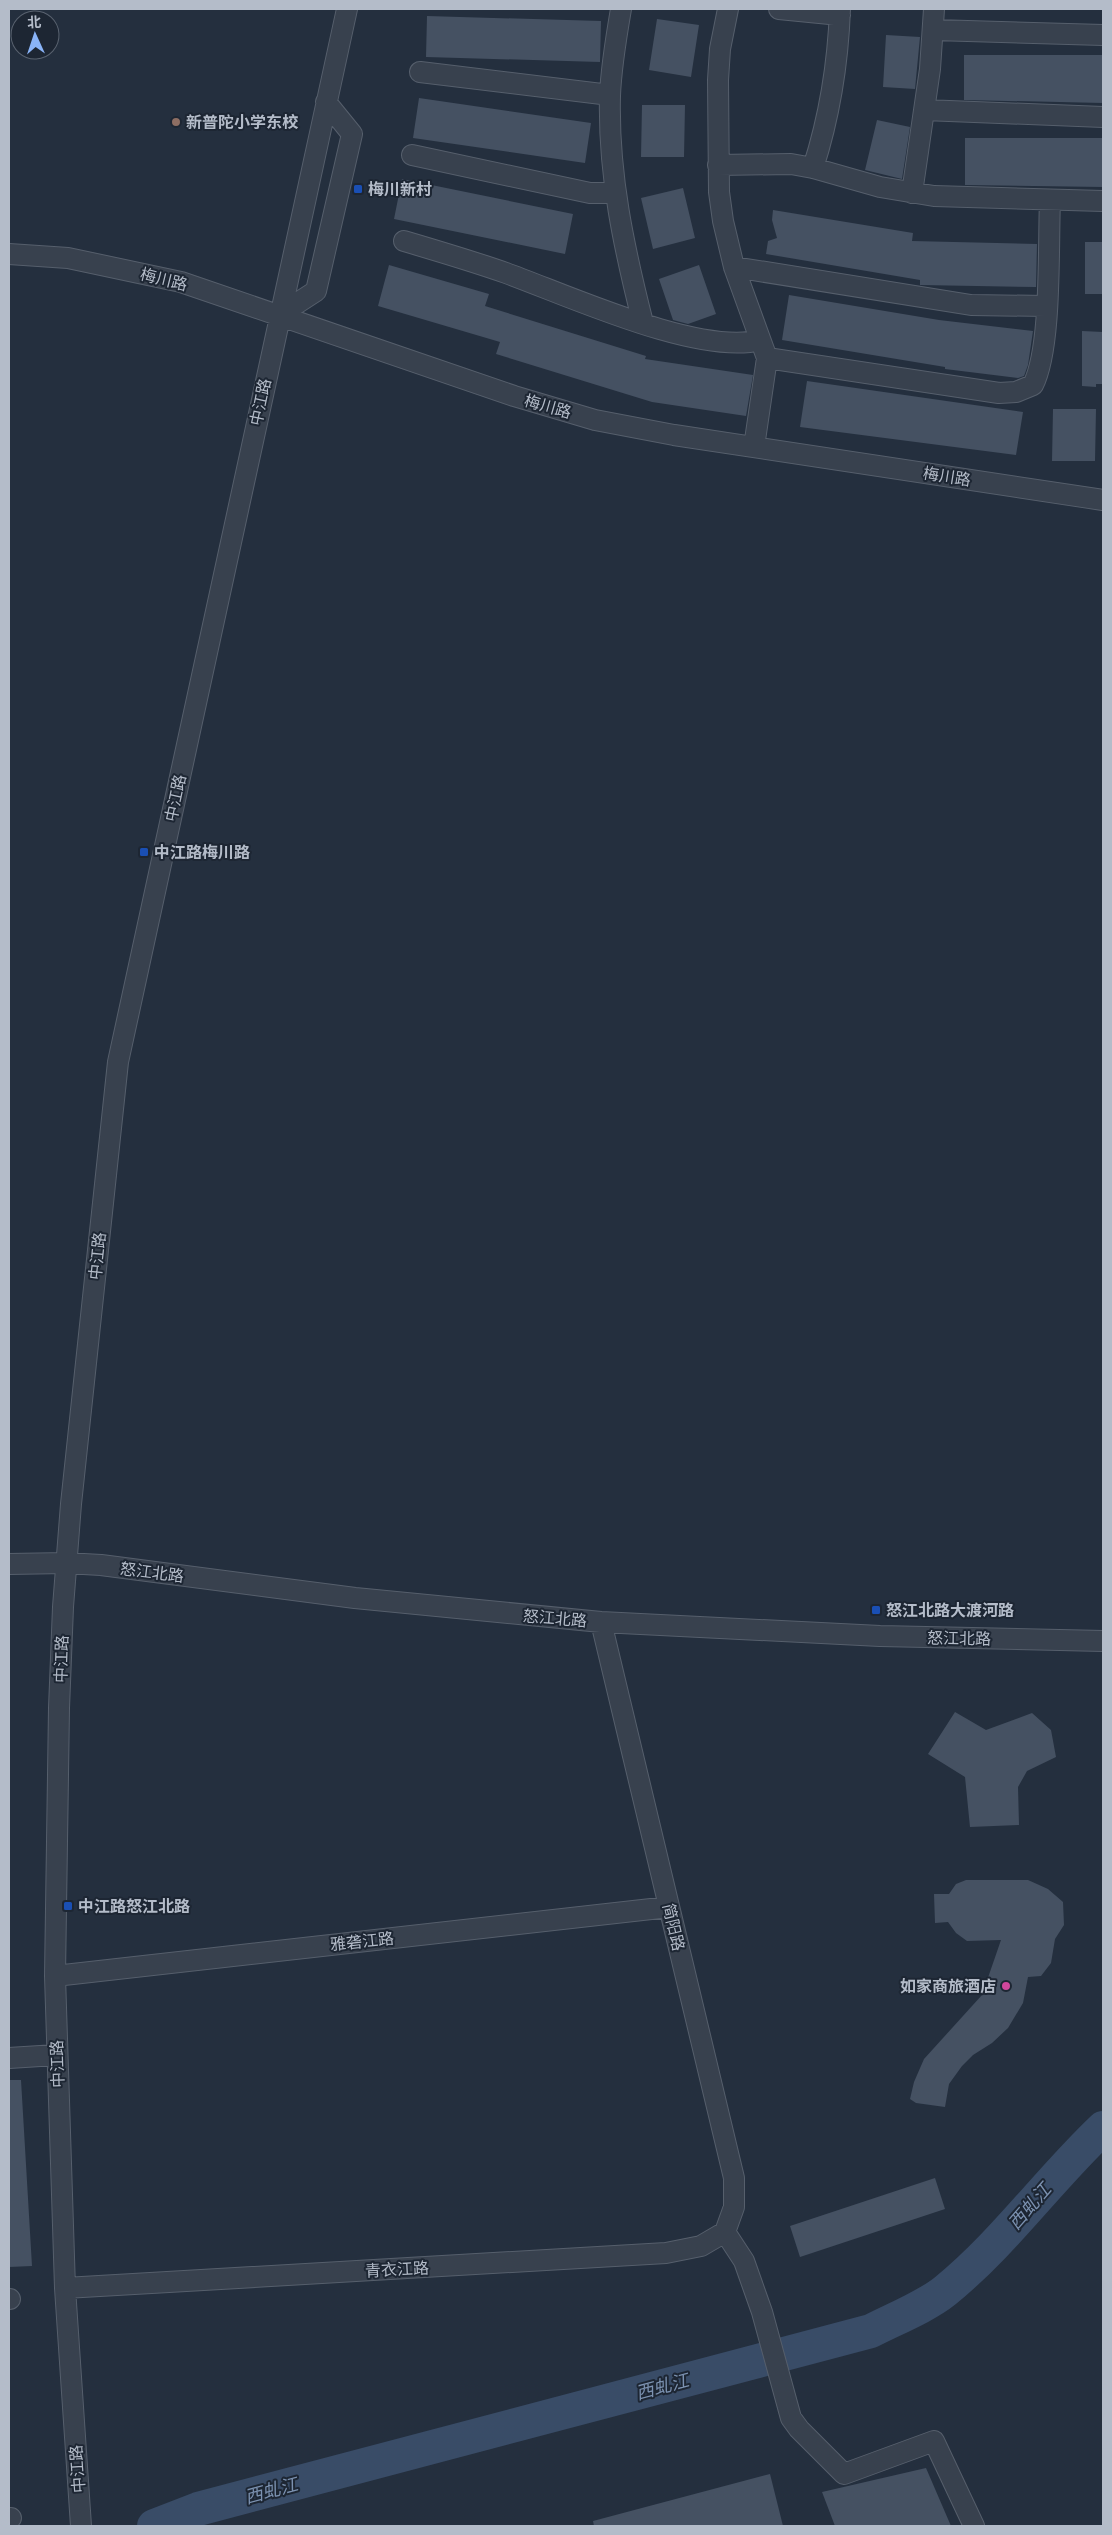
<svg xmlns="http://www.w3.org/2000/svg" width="1112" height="2535" viewBox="0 0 1112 2535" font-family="'Open Sans','Noto Sans SC',sans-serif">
<rect width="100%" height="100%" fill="#242f3e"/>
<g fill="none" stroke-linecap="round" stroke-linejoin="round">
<!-- river -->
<path stroke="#394c67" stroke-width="34" d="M 154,2526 L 198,2509 L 871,2331 C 894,2319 925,2307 945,2291 C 1004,2243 1048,2180 1103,2128"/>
</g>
<!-- building -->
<path fill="#455162" d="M 427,16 L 601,21 L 600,62 L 426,57 Z
M 657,19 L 699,25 L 691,77 L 649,70 Z
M 886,35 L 920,37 L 915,89 L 883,87 Z
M 964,55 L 1103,55 L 1103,103 L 964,100 Z
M 419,98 L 591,123 L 585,163 L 413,138 Z
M 642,105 L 685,105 L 684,157 L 641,157 Z
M 877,120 L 910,127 L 902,179 L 865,170 Z
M 965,138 L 1103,138 L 1103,187 L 965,185 Z
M 402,179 L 573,214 L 565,254 L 394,219 Z
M 683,188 L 695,238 L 653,249 L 641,198 Z
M 773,210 L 913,233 L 912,241 L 1037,244 L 1036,287 L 920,285 L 920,280 L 766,254 L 768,241 L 777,238 L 772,220 Z
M 1085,242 L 1103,242 L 1103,294 L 1085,294 Z
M 389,265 L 489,294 L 485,306 L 646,356 L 645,359 L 753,375 L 746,416 L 652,402 L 496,354 L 500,342 L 378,306 Z
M 699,265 L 716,314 L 688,324 L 673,320 L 659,279 Z
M 789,295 L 939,320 L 1033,331 L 1028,365 L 1024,376 L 1018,378 L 945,369 L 945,367 L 782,340 Z
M 1082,331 L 1103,332 L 1103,384 L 1096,384 L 1096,387 L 1082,386 Z
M 807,381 L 1023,412 L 1016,455 L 800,427 Z
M 1053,409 L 1096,409 L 1095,461 L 1052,461 Z
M 955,1712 L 986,1730 L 1032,1713 L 1051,1730 L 1056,1757 L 1027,1771 L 1018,1787 L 1019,1825 L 970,1827 L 965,1777 L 928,1754 Z
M 966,1880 L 1028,1880 L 1048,1889 L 1063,1902 L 1064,1925 L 1055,1939 L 1051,1963 L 1041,1976 L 1028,1977 L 1023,2003 L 1008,2028 L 992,2043 L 973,2055 L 962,2066 L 949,2084 L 945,2107 L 916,2103 L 910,2099 L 914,2082 L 924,2059 L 982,1995 L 1001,1940 L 967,1941 L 956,1933 L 948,1922 L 935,1923 L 934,1894 L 949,1894 L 956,1884 Z
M 9,2080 L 21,2080 L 32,2266 L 9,2267 Z
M 935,2178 L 945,2209 L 800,2257 L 790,2226 Z
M 926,2468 L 951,2526 L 835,2526 L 822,2492 Z
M 770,2474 L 783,2526 L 594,2526 L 593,2521 Z"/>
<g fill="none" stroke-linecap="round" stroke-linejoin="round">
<!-- minor casing -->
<g stroke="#565f6c" stroke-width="22">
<path id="minor" d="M 621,9 C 616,38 611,67 610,96 C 608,174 624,248 643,323
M 728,9 L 720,49 L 718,80 L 719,192 L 723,221 L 734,267 L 767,358 L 754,447
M 779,9 L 840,15
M 934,30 L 1103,35
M 420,72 L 610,95
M 924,110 L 1103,117
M 412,155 L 590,193 L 615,193
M 718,165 L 791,164 L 813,168 L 880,187 L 934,196 L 1103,201
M 813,168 C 830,115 838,64 840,9
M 912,193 L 930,69 L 934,9
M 404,241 C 438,251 472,261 506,273 C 567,295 699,356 760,340
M 9,254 L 68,258 L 181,282 L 514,396 L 595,420 L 674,435 L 1103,500
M 734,267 L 971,305 L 1046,306
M 279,315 L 316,291 L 352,134 L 326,102
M 767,358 L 999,393 L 1016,392 L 1033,385 C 1052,348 1048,245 1050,200
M 9,1564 L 66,1563 L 101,1565 L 355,1598 L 601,1622 L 880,1636 L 1103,1641
M 601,1622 L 734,2178 L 734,2207 L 725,2232
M 55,1976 L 669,1907
M 9,2058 L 56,2055
M 725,2232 L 744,2261 L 762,2312 L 791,2418 L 799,2429 L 844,2474 L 934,2441 L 974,2526
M 65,2288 L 666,2253 L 701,2246 L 725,2232
M 9,2299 L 10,2299
M 9,2518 L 11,2518
M 81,2526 L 65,2288 L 55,1976 L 59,1708 L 63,1607 L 71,1504 L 118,1062 L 347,9"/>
</g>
<!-- minor -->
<use href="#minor" stroke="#38414e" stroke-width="20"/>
</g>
<!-- markers -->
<circle fill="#8d6e63" stroke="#1d2633" stroke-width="2" cx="176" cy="122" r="5"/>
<g fill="#1a4fb4" stroke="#1d2633" stroke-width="2">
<rect x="353" y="184" width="10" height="10" rx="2.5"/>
<rect x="139" y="847" width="10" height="10" rx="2.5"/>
<rect x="871" y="1605" width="10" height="10" rx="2.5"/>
<rect x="63" y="1901" width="10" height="10" rx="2.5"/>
</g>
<circle fill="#d1479c" stroke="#1d2633" stroke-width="2" cx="1006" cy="1986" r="5"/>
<g text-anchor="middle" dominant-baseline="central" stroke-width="4" stroke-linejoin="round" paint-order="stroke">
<!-- poi labels -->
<g font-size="16" font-weight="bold" fill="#b4bcc9" stroke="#1d2633" text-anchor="start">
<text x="186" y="122">新普陀小学东校</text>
<text x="368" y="189">梅川新村</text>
<text x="154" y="852">中江路梅川路</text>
<text x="886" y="1610">怒江北路大渡河路</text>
<text x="78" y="1906">中江路怒江北路</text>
<text x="996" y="1986" text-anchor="end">如家商旅酒店</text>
</g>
<!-- street labels -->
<g font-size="16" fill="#b4bcc9" stroke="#1d2633">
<text transform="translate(164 279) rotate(14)">梅川路</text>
<text transform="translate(260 402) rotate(-78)">中江路</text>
<text transform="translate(548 406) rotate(16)">梅川路</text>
<text transform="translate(947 476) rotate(9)">梅川路</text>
<text transform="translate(175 798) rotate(-78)">中江路</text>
<text transform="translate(97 1256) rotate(-84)">中江路</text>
<text transform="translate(152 1572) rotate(7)">怒江北路</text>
<text transform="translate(555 1618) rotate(5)">怒江北路</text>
<text transform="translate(959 1638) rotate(1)">怒江北路</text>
<text transform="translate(61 1659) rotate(-88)">中江路</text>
<text transform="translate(674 1927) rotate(77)">简阳路</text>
<text transform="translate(362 1941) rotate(-6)">雅砻江路</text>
<text transform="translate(57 2064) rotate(-92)">中江路</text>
<text transform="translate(397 2269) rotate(-3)">青衣江路</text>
<text transform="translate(77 2469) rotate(-94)">中江路</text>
</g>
<!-- water labels -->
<g font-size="18" font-style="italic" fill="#7c92b1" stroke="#1d2633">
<text transform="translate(1029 2206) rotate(-49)">西虬江</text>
<text transform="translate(662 2386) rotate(-15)">西虬江</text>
<text transform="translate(271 2490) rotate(-15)">西虬江</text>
</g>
</g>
<!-- border -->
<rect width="1112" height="2535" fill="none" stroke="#b4bcc9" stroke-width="20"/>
<!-- north arrow -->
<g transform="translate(35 35) rotate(357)"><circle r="24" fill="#1d2633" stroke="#59626f"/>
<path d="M0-4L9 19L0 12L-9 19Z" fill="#8ab4f8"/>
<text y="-8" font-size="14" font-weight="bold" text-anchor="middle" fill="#b4bcc9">北</text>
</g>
</svg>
